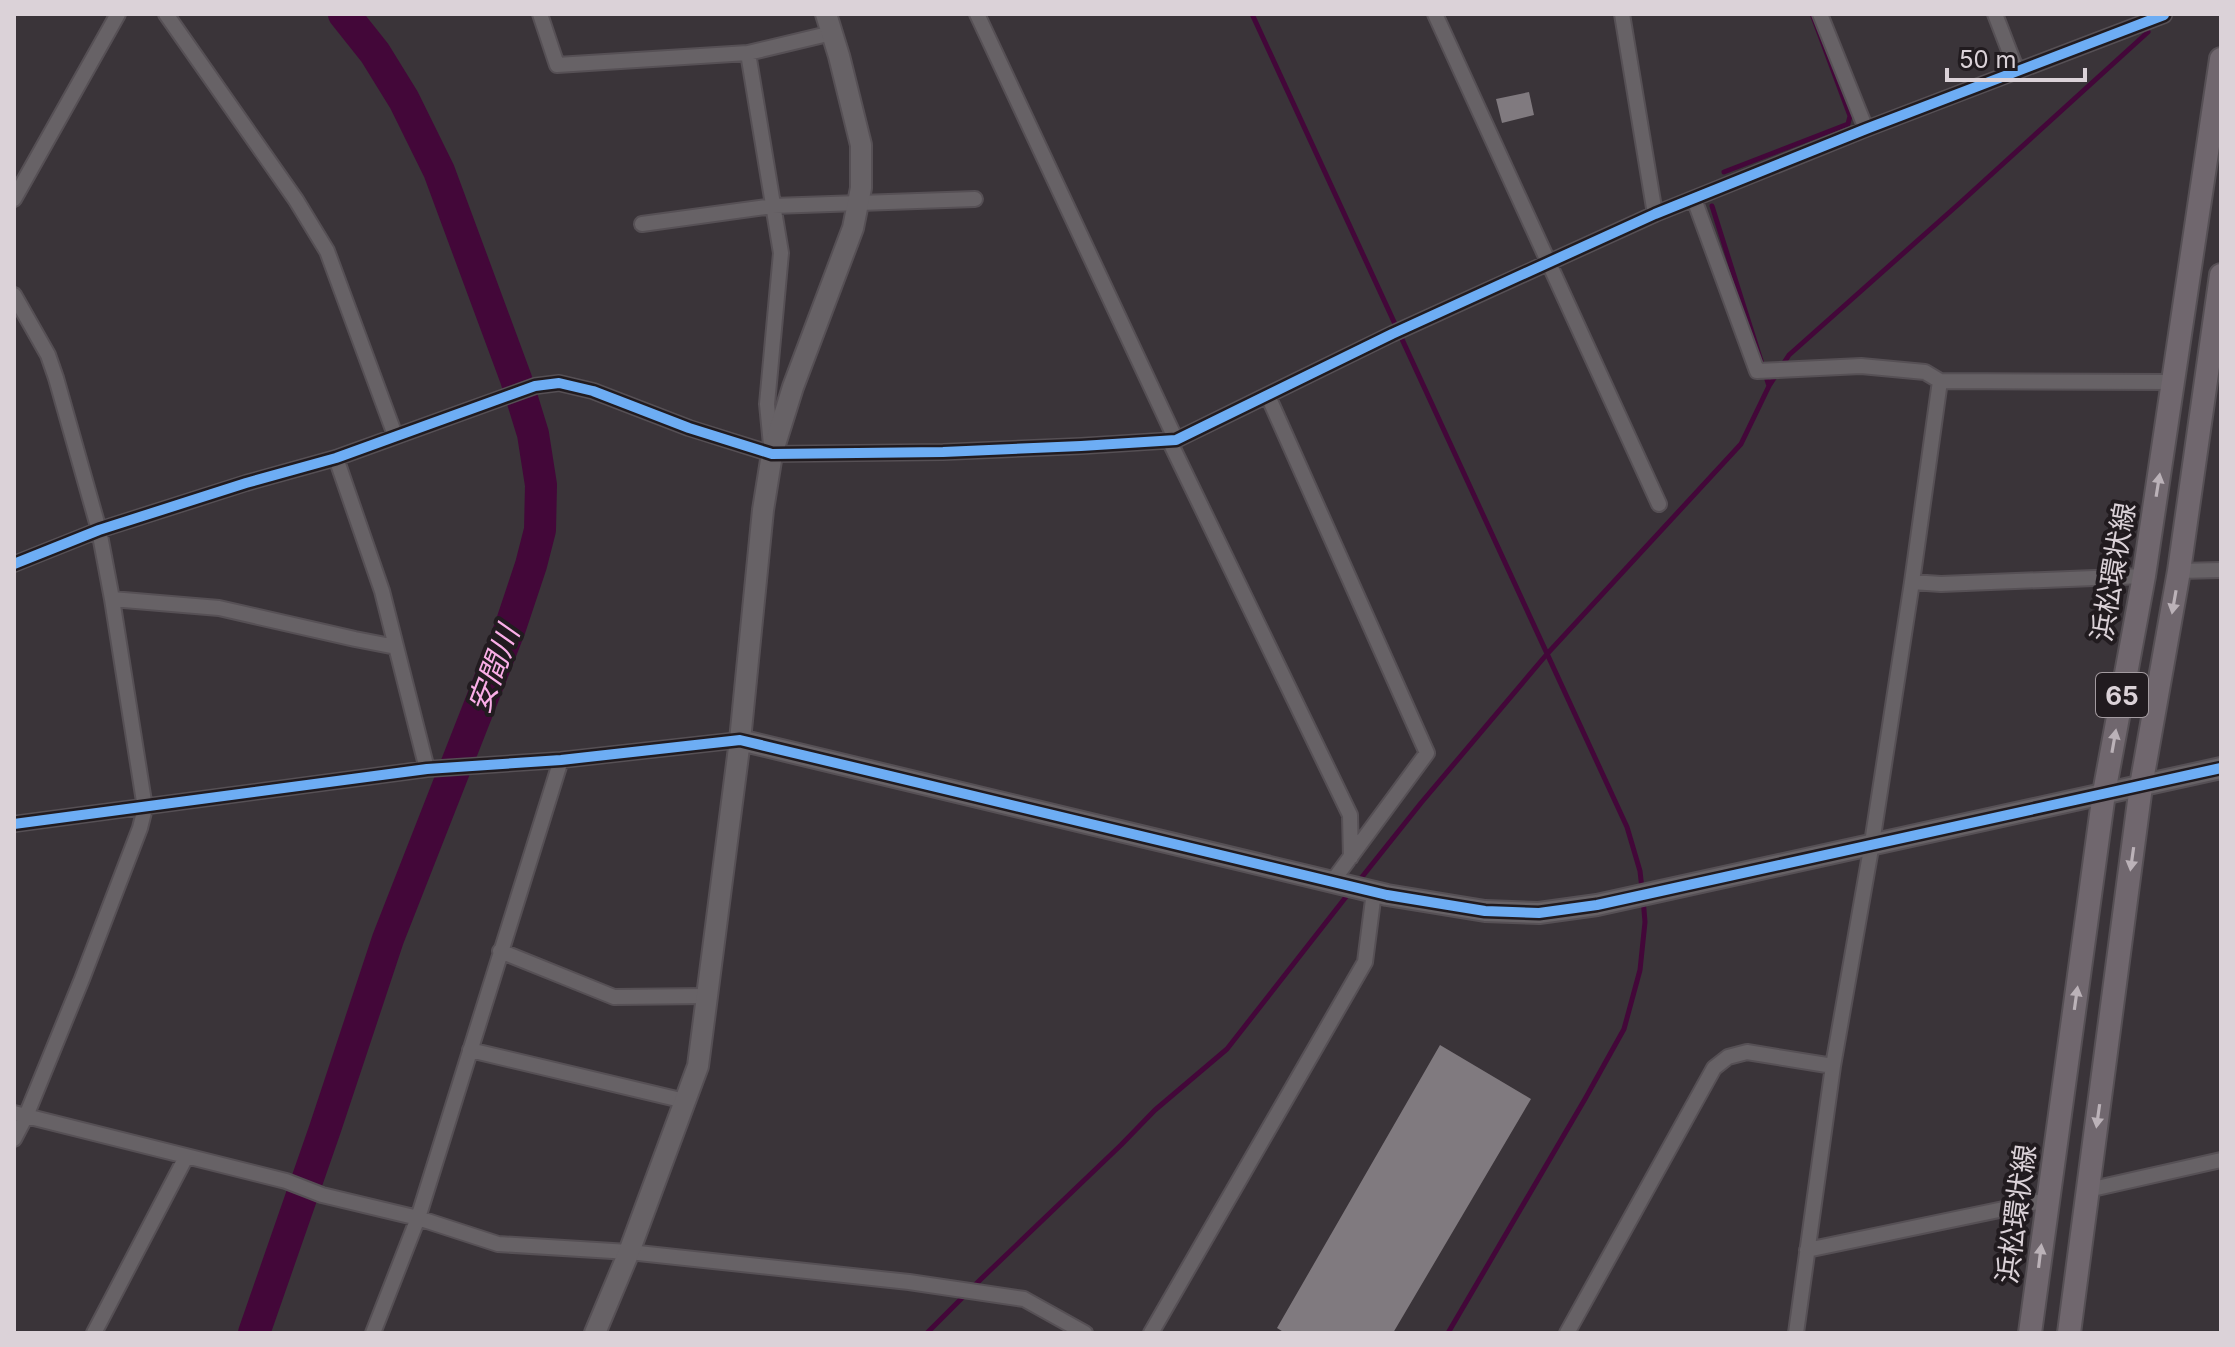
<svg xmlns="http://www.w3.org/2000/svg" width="2235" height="1347" viewBox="0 0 2235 1347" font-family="Inter,'Noto Sans JP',sans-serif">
<rect width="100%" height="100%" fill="#3a3439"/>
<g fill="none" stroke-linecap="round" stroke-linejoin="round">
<!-- stream -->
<path stroke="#430739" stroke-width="5" d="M 1252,14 L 1627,827 L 1640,871 L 1642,889
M 1724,172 L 1848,124 L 1850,116 L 1812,14
M 1712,206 L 1769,386
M 1358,882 L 1421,803 L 1547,654 L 1741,444 L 1769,386 L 1789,355 L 1961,202 L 2148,32
M 927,1333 L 980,1280 L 1121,1145 L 1155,1110 L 1227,1049 L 1349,893
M 1448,1333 L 1585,1099 L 1624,1029 L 1640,970 L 1645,922 L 1643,898"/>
<!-- river -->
<path stroke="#430739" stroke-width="32" d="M 254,1333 L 325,1129 L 388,939 L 510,628 L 531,565 L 540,530 L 541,485 L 533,434 L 516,379 L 439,171 L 404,100 L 375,53 L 344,14"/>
</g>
<!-- building -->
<path fill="#807a7f" d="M 1529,92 L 1534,115 L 1502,123 L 1496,99 Z
M 1440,1045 L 1531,1099 L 1393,1333 L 1285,1333 L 1277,1328 Z"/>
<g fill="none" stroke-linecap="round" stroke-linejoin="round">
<!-- street casing -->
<g stroke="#565055" stroke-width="18">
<path id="street" d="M 166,14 L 296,200 L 327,251 L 395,435
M 540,14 L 557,65 L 748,53 L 832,33
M 977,14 L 1176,440
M 1435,14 L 1659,504
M 1622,14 L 1655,214
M 1820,14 L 1866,129
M 1995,14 L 2017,71
M 748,53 L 781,253 L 767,404 L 771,445
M 14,199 L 118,14
M 1694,199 L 1757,371 L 1861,366 L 1925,372 L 1940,381 L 1912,582
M 642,224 L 773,206 L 975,199
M 14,295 L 48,355 L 56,378 L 99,530 L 112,599 L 145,808 L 140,828 L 82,979 L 26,1116 L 14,1139
M 1940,381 L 2174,382
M 1268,396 L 1427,753 L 1332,882
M 1169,440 L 1350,815 L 1351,857
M 336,458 L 382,591 L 427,769
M 14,564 L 99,530 L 246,483 L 336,458 L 535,386 L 559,383 L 593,391 L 689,428 L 772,454 L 943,452 L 1081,446 L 1176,440 L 1392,334 L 1655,214 L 1866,129 L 2164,15
M 2179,571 L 2221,570
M 112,599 L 219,608 L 355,639 L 396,647
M 14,824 L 427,769 L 561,760 L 740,740
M 500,951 L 614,997 L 707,996
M 470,1050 L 685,1101
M 14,1113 L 286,1181 L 322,1195 L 418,1218 L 498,1244 L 629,1252 L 909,1282 L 1024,1299 L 1085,1333
M 2088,1190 L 2221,1160
M 1807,1250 L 2047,1200
M 94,1333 L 186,1157
M 373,1333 L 418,1218 L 561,760
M 1151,1333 L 1365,962 L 1374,892
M 1567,1333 L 1714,1068 L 1728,1057 L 1747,1052 L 1833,1066
M 1796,1333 L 1833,1066 L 1872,843 L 1912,582 L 1941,584 L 2144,576"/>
</g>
<!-- secondary casing -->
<g stroke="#565055" stroke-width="24">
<path id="secondary" d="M 740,740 L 1387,895 L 1485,911 L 1539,913 L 1597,905 L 2221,768
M 595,1333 L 629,1252 L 698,1066 L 740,740 L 763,510 L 772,454 L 793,387 L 853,228 L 861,188 L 861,145 L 839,56 L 826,14"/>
</g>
<!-- primary casing -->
<g stroke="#565055" stroke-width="26">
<path id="primary" d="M 2030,1333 L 2104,793 L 2144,576 L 2221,59
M 2069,1333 L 2141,786 L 2179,571 L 2221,275"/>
</g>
<!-- street -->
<use href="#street" stroke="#676266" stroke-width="14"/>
<!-- secondary -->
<use href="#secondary" stroke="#676266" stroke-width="20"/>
<!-- primary -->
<use href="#primary" stroke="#70676e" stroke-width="22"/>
<!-- cycleway casing -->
<g stroke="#211b1f" stroke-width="15">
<path id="cycleway" d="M 14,564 L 99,530 L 246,483 L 336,458 L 535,386 L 559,383 L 593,391 L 689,428 L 772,454 L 943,452 L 1081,446 L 1176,440 L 1392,334 L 1655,214 L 1866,129 L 2164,15
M 14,824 L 427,769 L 561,760 L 740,740 L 1387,895 L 1485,911 L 1539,913 L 1597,905 L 2221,768"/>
</g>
<!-- cycleway -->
<use href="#cycleway" stroke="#6dadf4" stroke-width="10"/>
</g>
<!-- one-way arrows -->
<defs><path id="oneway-solid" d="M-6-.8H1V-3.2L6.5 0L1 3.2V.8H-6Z" transform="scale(2)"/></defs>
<g fill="#bbb2b8">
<use href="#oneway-solid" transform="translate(2158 485) rotate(-81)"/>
<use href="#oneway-solid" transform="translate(2174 602) rotate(100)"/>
<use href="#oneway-solid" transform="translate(2114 741) rotate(-80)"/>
<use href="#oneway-solid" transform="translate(2132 859) rotate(98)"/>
<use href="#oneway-solid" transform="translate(2076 998) rotate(-82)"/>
<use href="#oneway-solid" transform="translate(2098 1116) rotate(98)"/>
<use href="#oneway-solid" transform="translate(2040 1256) rotate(-83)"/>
</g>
<g text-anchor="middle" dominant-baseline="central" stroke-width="8" stroke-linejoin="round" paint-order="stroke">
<!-- shield labels -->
<rect fill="#211b1f" stroke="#a39ba0" stroke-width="2" x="2096" y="673" width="52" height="44" rx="6"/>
<g font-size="26" font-weight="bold" fill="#dbd2d8">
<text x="2122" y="695">65</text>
</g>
<!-- street labels -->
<g font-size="28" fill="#dbd2d8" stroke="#211b1f">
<text transform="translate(2113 572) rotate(-80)">浜松環状線</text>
<text transform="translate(2016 1214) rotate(-82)">浜松環状線</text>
</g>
<!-- water labels -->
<g font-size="30" font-style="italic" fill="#faaee7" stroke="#211b1f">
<text transform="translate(493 669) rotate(-69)">安間川</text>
</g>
</g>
<!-- border -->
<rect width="2235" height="1347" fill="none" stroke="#dbd2d8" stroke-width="32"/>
<!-- scale -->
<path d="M1947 68v12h138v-12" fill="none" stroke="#dbd2d8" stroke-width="4"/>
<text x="1959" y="68" font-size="24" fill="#dbd2d8" stroke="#211b1f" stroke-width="6" paint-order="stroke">50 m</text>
</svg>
